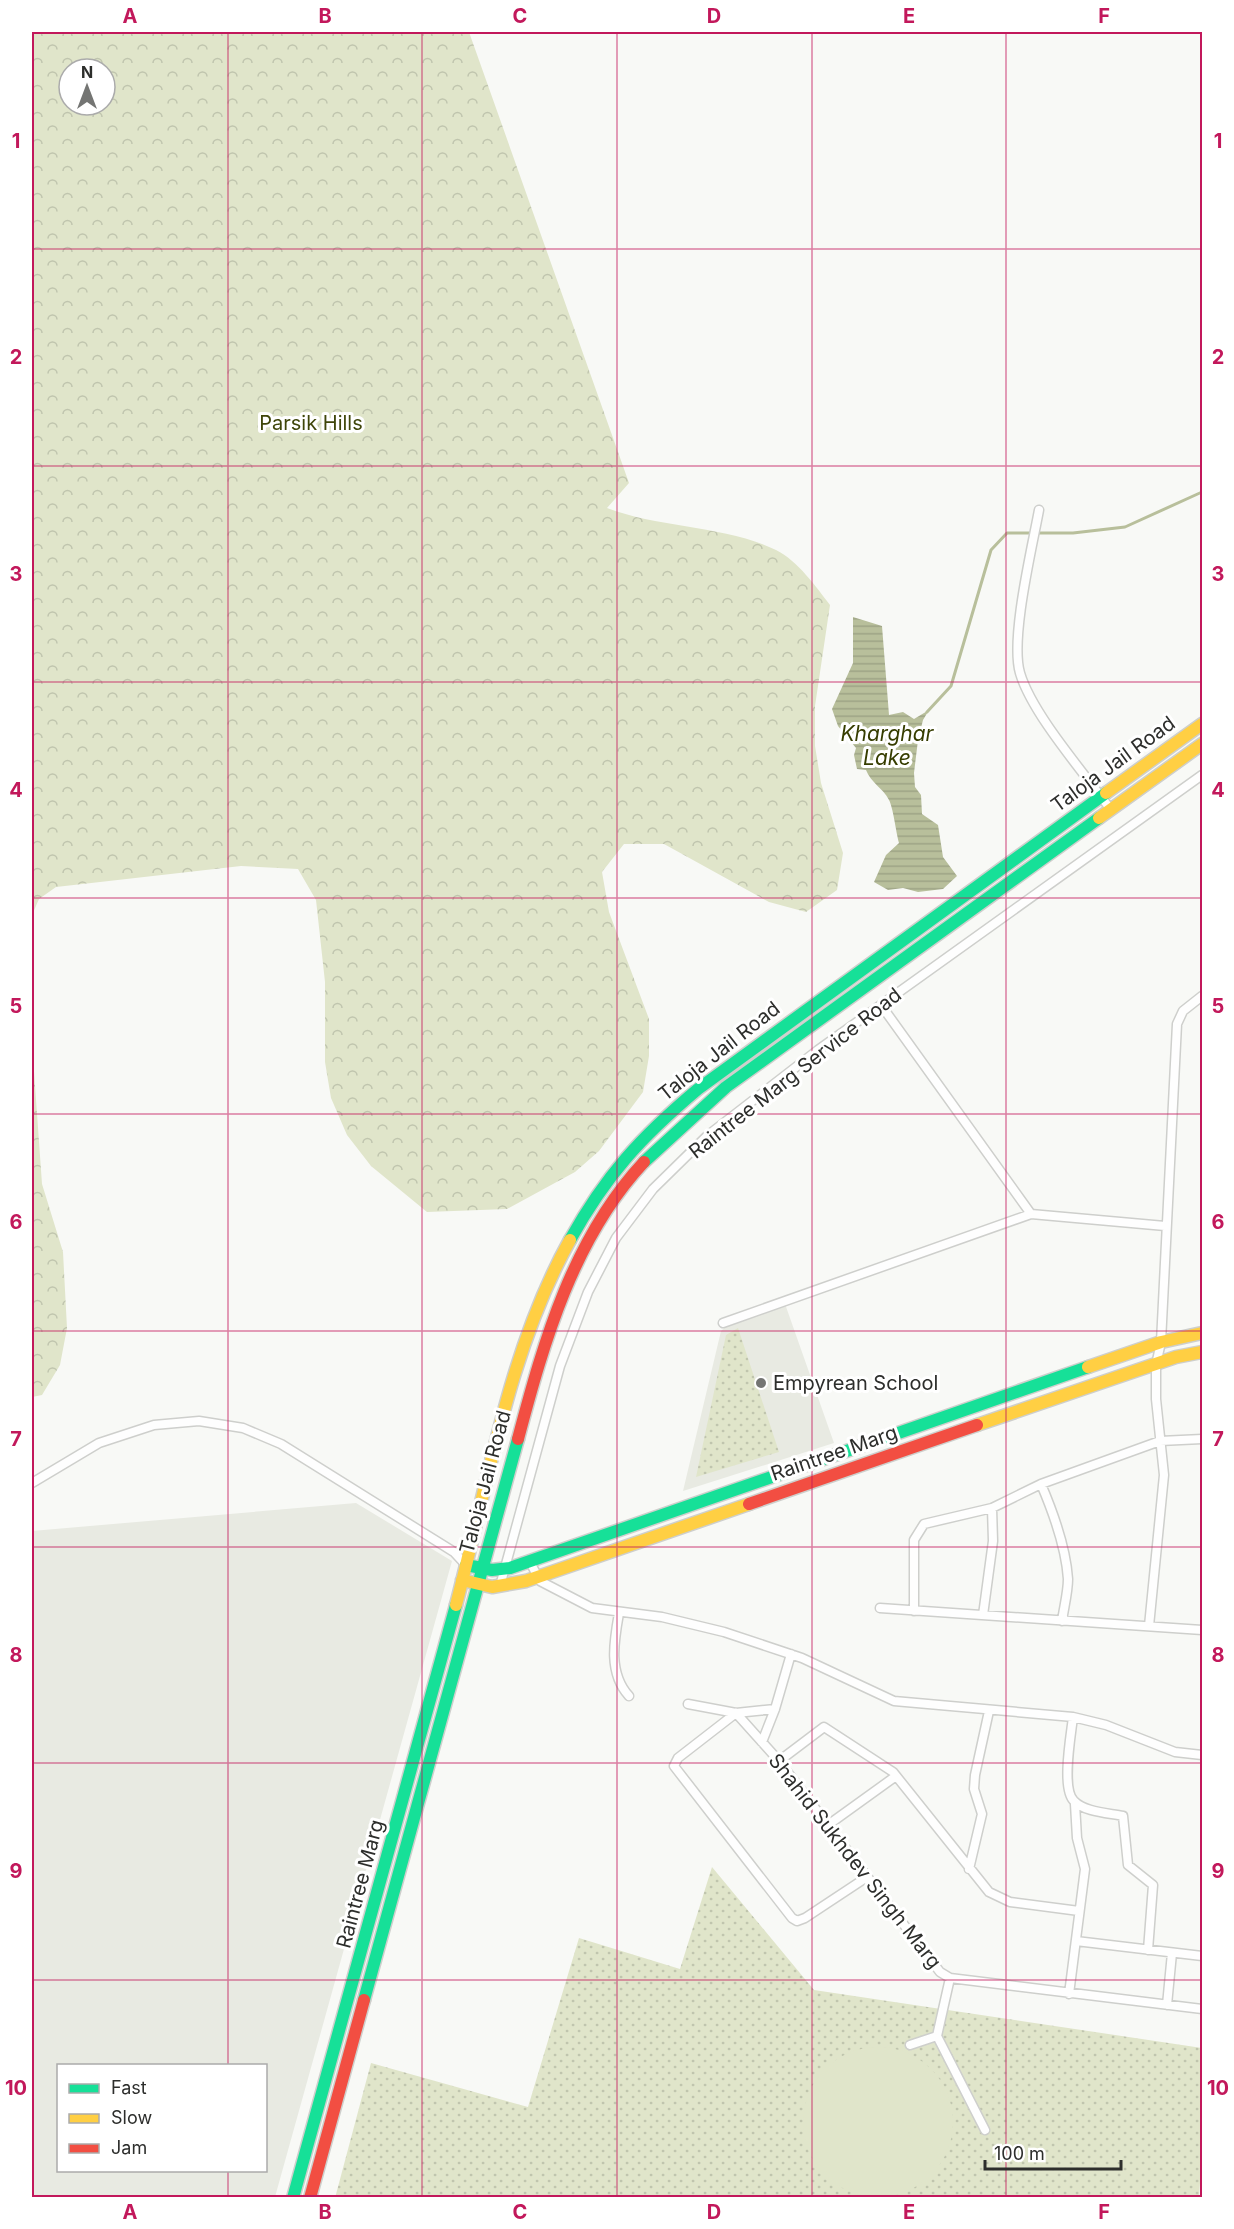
<svg xmlns="http://www.w3.org/2000/svg" width="1234" height="2229" viewBox="0 0 1234 2229" font-family="Inter,sans-serif">
<defs>
<pattern id="forest-crowns" width="20" height="18" patternUnits="userSpaceOnUse" patternTransform="scale(1.5)"><rect width="20" height="18" fill="#e0e5ca"/><path d="M2 6a3 3 0 1 1 6 0M12 15a3 3 0 1 1 6 0" fill="none" stroke="#c0c5ae"/></pattern>
<pattern id="park-dots" width="8" height="8" patternUnits="userSpaceOnUse" patternTransform="scale(1.5)"><rect width="8" height="8" fill="#e0e5ca"/><path d="M2 2h.1M6 6h.1" fill="none" stroke="#c0c5ae" stroke-width="1.8" stroke-linecap="round"/></pattern>
<pattern id="water-rules" width="6" height="5" patternUnits="userSpaceOnUse" patternTransform="scale(1.5)"><rect width="6" height="5" fill="#b8bf9b"/><path d="M0 2.5h6" fill="none" stroke="#9ea486"/></pattern>
</defs>
<rect width="100%" height="100%" fill="#f8f9f6"/>
<!-- built -->
<path fill="#e8eae2" fill-rule="evenodd" d="M 784,1301 L 834,1443 L 683,1491 L 721,1331 L 734,1319 Z
M 356,1503 L 452,1561 L 275,2197 L 32,2197 L 32,1531 ZM 58,2066 L 266,2066 L 266,2170 L 58,2170 Z"/>
<!-- forest -->
<path fill="url(#forest-crowns)" fill-rule="evenodd" d="M 32,32 L 469,32 L 629,483 L 607,508 C 659,528 728,526 776,550 C 798,561 816,587 830,605 L 815,706 L 815,746 L 821,783 L 843,853 L 837,890 L 806,912 L 769,902 L 664,844 L 624,844 L 602,872 L 609,912 L 649,1019 L 649,1056 L 643,1092 L 599,1151 L 575,1172 L 507,1209 L 427,1212 L 371,1166 L 347,1135 L 331,1098 L 325,1062 L 325,982 L 316,900 L 298,869 L 241,866 L 56,887 L 39,899 L 32,915 ZM 69,69 L 105,69 L 105,105 L 69,105 Z
M 32,1043 L 42,1184 L 63,1252 L 67,1328 L 60,1365 L 42,1395 L 32,1397 Z"/>
<!-- park -->
<path fill="url(#park-dots)" d="M 738,1328 L 779,1452 L 696,1477 L 726,1335 Z
M 712,1867 L 814,1990 L 1202,2048 L 1202,2155 L 1199,2197 L 335,2198 L 371,2063 L 528,2107 L 579,1938 L 680,1969 Z"/>
<!-- pitch -->
<path fill="#e0e5ca" d="M803 2122a75 75 0 1 1 150 0a75 75 0 1 1-150 0Z"/>
<!-- water -->
<path fill="url(#water-rules)" d="M 853,617 L 882,626 L 889,715 L 903,712 L 914,719 L 929,710 L 923,720 L 918,740 L 914,773 L 915,787 L 921,795 L 922,814 L 938,825 L 943,857 L 957,876 L 943,889 L 918,892 L 903,888 L 888,890 L 874,882 L 886,855 L 899,843 C 896,832 893,807 889,800 C 883,788 871,783 866,770 L 857,769 L 854,755 L 856,748 L 838,726 L 832,709 L 853,663 Z"/>
<g fill="none" stroke-linecap="round" stroke-linejoin="round">
<!-- stream -->
<path stroke="#b8bf9b" stroke-width="3" d="M 927,712 L 951,686 L 991,550 L 1007,533 L 1073,533 L 1125,527 L 1202,492"/>
<!-- street casing -->
<g stroke="#cecfcc" stroke-width="11">
<path id="street" d="M 1039,510 C 1032,548 1010,639 1020,673 C 1032,714 1085,774 1111,810
M 881,1005 L 1031,1214
M 723,1323 L 1031,1214 L 1165,1226
M 32,1483 L 99,1443 L 154,1425 L 199,1421 L 243,1428 L 281,1444 L 454,1552 L 466,1565
M 1041,1484 C 1053,1512 1066,1548 1068,1579 C 1068,1592 1064,1607 1062,1621
M 530,1562 L 540,1581 L 592,1608 L 662,1617 L 724,1632 L 802,1658 L 894,1701 L 1073,1717 L 1106,1725 L 1175,1752 L 1202,1755
M 500,1586 L 560,1366 L 588,1292 L 616,1238 L 653,1189 L 707,1136 L 818,1050 L 1202,775
M 880,1608 L 1202,1630
M 914,1611 L 914,1540 L 924,1524 L 992,1508 L 1041,1484 L 1160,1441 L 1202,1439
M 619,1613 C 614,1641 608,1673 629,1696
M 983,1615 L 993,1541 L 992,1508
M 1149,1626 L 1164,1475 L 1156,1399 L 1156,1365 L 1161,1342 L 1177,1024 L 1183,1011 L 1202,996
M 688,1704 L 736,1713 L 775,1709
M 736,1713 L 779,1761 L 940,1972 L 950,1978 L 1202,2009
M 736,1713 L 678,1758 L 674,1766 L 792,1918 L 797,1921 L 805,1918 L 867,1877
M 1073,1717 C 1071,1735 1061,1789 1074,1801 C 1084,1812 1109,1813 1123,1816 L 1128,1865 L 1153,1885 L 1148,1950
M 762,1742 L 775,1709 L 791,1654
M 779,1761 L 824,1727 L 893,1772 L 989,1892 L 1010,1902 L 1079,1911
M 828,1825 L 896,1776
M 969,1869 L 982,1814 L 974,1789 L 975,1775 L 989,1711
M 1076,1941 L 1202,1956
M 950,1978 L 937,2036 L 985,2130
M 1069,1994 L 1085,1869 L 1077,1838 L 1075,1804
M 1167,2005 L 1172,1953
M 910,2045 L 937,2036"/>
</g>
<!-- fast casing -->
<g stroke="#cecfcc" stroke-width="15">
<path id="fast" d="M 644,1162 L 726,1087 L 1099,818
M 570,1240 C 606,1175 641,1137 698,1089 L 1106,793
M 466,1565 L 492,1570 L 510,1568 L 1088,1367
M 364,2000 L 518,1439
M 293,2198 L 456,1605"/>
</g>
<!-- slow casing -->
<g stroke="#cecfcc" stroke-width="15">
<path id="slow" d="M 1106,793 L 1202,724
M 1099,818 L 1202,744
M 1088,1367 L 1161,1342 L 1202,1333
M 977,1425 L 1176,1357 L 1202,1352
M 462,1580 L 492,1587 L 526,1581 L 749,1504
M 456,1605 C 488,1484 508,1351 570,1240"/>
</g>
<!-- jam casing -->
<g stroke="#cecfcc" stroke-width="15">
<path id="jam" d="M 518,1439 C 544,1341 573,1238 644,1162
M 749,1504 L 977,1425
M 310,2198 L 364,2000"/>
</g>
<!-- street -->
<use href="#street" stroke="#fefefe" stroke-width="8"/>
<!-- fast -->
<use href="#fast" stroke="#16e098" stroke-width="12"/>
<!-- slow -->
<use href="#slow" stroke="#ffcf43" stroke-width="12"/>
<!-- jam -->
<use href="#jam" stroke="#f24e42" stroke-width="12"/>
</g>
<!-- grid -->
<path fill="none" stroke="#c2185b" stroke-width="1.5" stroke-opacity="0.55" d="M 228,32 L 228,2066M 422,32 L 422,2198M 617,32 L 617,2198M 812,32 L 812,2198M 1006,32 L 1006,2198M 32,249 L 1202,249M 32,466 L 1202,466M 32,682 L 1202,682M 32,898 L 1202,898M 32,1114 L 1202,1114M 32,1331 L 1202,1331M 32,1547 L 1202,1547M 32,1763 L 1202,1763M 32,1980 L 1202,1980M 228,2170 L 228,2198"/>
<!-- markers -->
<circle fill="#747573" stroke="#fff" stroke-width="2" cx="761" cy="1383" r="6"/>
<g text-anchor="middle" dominant-baseline="central" stroke-width="6" stroke-linejoin="round" paint-order="stroke">
<!-- park labels -->
<g font-size="20" fill="#3f460a" stroke="#fff">
<text x="311" y="423">Parsik Hills</text>
</g>
<!-- street labels -->
<g font-size="20" fill="#2d2e2c" stroke="#fff">
<text transform="translate(1113 764) rotate(-36)">Taloja Jail Road</text>
<text transform="translate(719 1051) rotate(-38)">Taloja Jail Road</text>
<text transform="translate(795 1073) rotate(-38)">Raintree Marg Service Road</text>
<text transform="translate(834 1453) rotate(-19)">Raintree Marg</text>
<text transform="translate(485 1482) rotate(-75)">Taloja Jail Road</text>
<text transform="translate(855 1861) rotate(52)">Shahid Sukhdev Singh Marg</text>
<text transform="translate(360 1884) rotate(-75)">Raintree Marg</text>
</g>
<!-- poi labels -->
<g font-size="20" fill="#2d2e2c" stroke="#fff" text-anchor="start">
<text x="773" y="1383">Empyrean School</text>
</g>
<!-- water labels -->
<g font-size="21" font-style="italic" fill="#363d00" stroke="#fff">
<text x="887" y="733">Kharghar<tspan x="887" dy="24">Lake</tspan></text>
</g>
</g>
<!-- border -->
<rect width="1234" height="2229" fill="none" stroke="#ffffff" stroke-width="66"/>
<!-- legend -->
<rect x="57" y="2064" width="210" height="108" fill="#ffffff" stroke="#ababab" stroke-width="1.5"/>
<rect x="69" y="2084" width="30" height="9" fill="#16e098" stroke="#ababab" stroke-width="1.5"/>
<text x="111" y="2094" font-size="18" fill="#2d2e2c">Fast</text>
<rect x="69" y="2114" width="30" height="9" fill="#ffcf43" stroke="#ababab" stroke-width="1.5"/>
<text x="111" y="2124" font-size="18" fill="#2d2e2c">Slow</text>
<rect x="69" y="2144" width="30" height="9" fill="#f24e42" stroke="#ababab" stroke-width="1.5"/>
<text x="111" y="2154" font-size="18" fill="#2d2e2c">Jam</text>
<!-- north arrow -->
<g transform="translate(87 87)"><circle r="28" fill="#ffffff" stroke="#ababab" stroke-width="1.5"/>
<path d="M0-4.5L10 22L0 15L-10 22Z" fill="#747573"/>
<text y="-9" font-size="16" font-weight="bold" text-anchor="middle" fill="#2d2e2c">N</text>
</g>
<!-- scale -->
<path d="M985 2160v9h136v-9" fill="none" stroke="#2d2e2c" stroke-width="3"/>
<text x="994" y="2160" font-size="18" fill="#2d2e2c" stroke="#ffffff" stroke-width="4.5" paint-order="stroke">100 m</text>
<rect x="33" y="33" width="1168" height="2163" fill="none" stroke="#c2185b" stroke-width="2"/>
<g font-size="20" text-anchor="middle" font-weight="bold" fill="#c2185b">
<text x="130" y="23">A</text>
<text x="325" y="23">B</text>
<text x="520" y="23">C</text>
<text x="714" y="23">D</text>
<text x="909" y="23">E</text>
<text x="1104" y="23">F</text>
<text x="16" y="148">1</text>
<text x="1218" y="148">1</text>
<text x="16" y="364">2</text>
<text x="1218" y="364">2</text>
<text x="16" y="581">3</text>
<text x="1218" y="581">3</text>
<text x="16" y="797">4</text>
<text x="1218" y="797">4</text>
<text x="16" y="1013">5</text>
<text x="1218" y="1013">5</text>
<text x="16" y="1229">6</text>
<text x="1218" y="1229">6</text>
<text x="16" y="1446">7</text>
<text x="1218" y="1446">7</text>
<text x="16" y="1662">8</text>
<text x="1218" y="1662">8</text>
<text x="16" y="1878">9</text>
<text x="1218" y="1878">9</text>
<text x="16" y="2095">10</text>
<text x="1218" y="2095">10</text>
<text x="130" y="2219">A</text>
<text x="325" y="2219">B</text>
<text x="520" y="2219">C</text>
<text x="714" y="2219">D</text>
<text x="909" y="2219">E</text>
<text x="1104" y="2219">F</text>
</g>
</svg>
